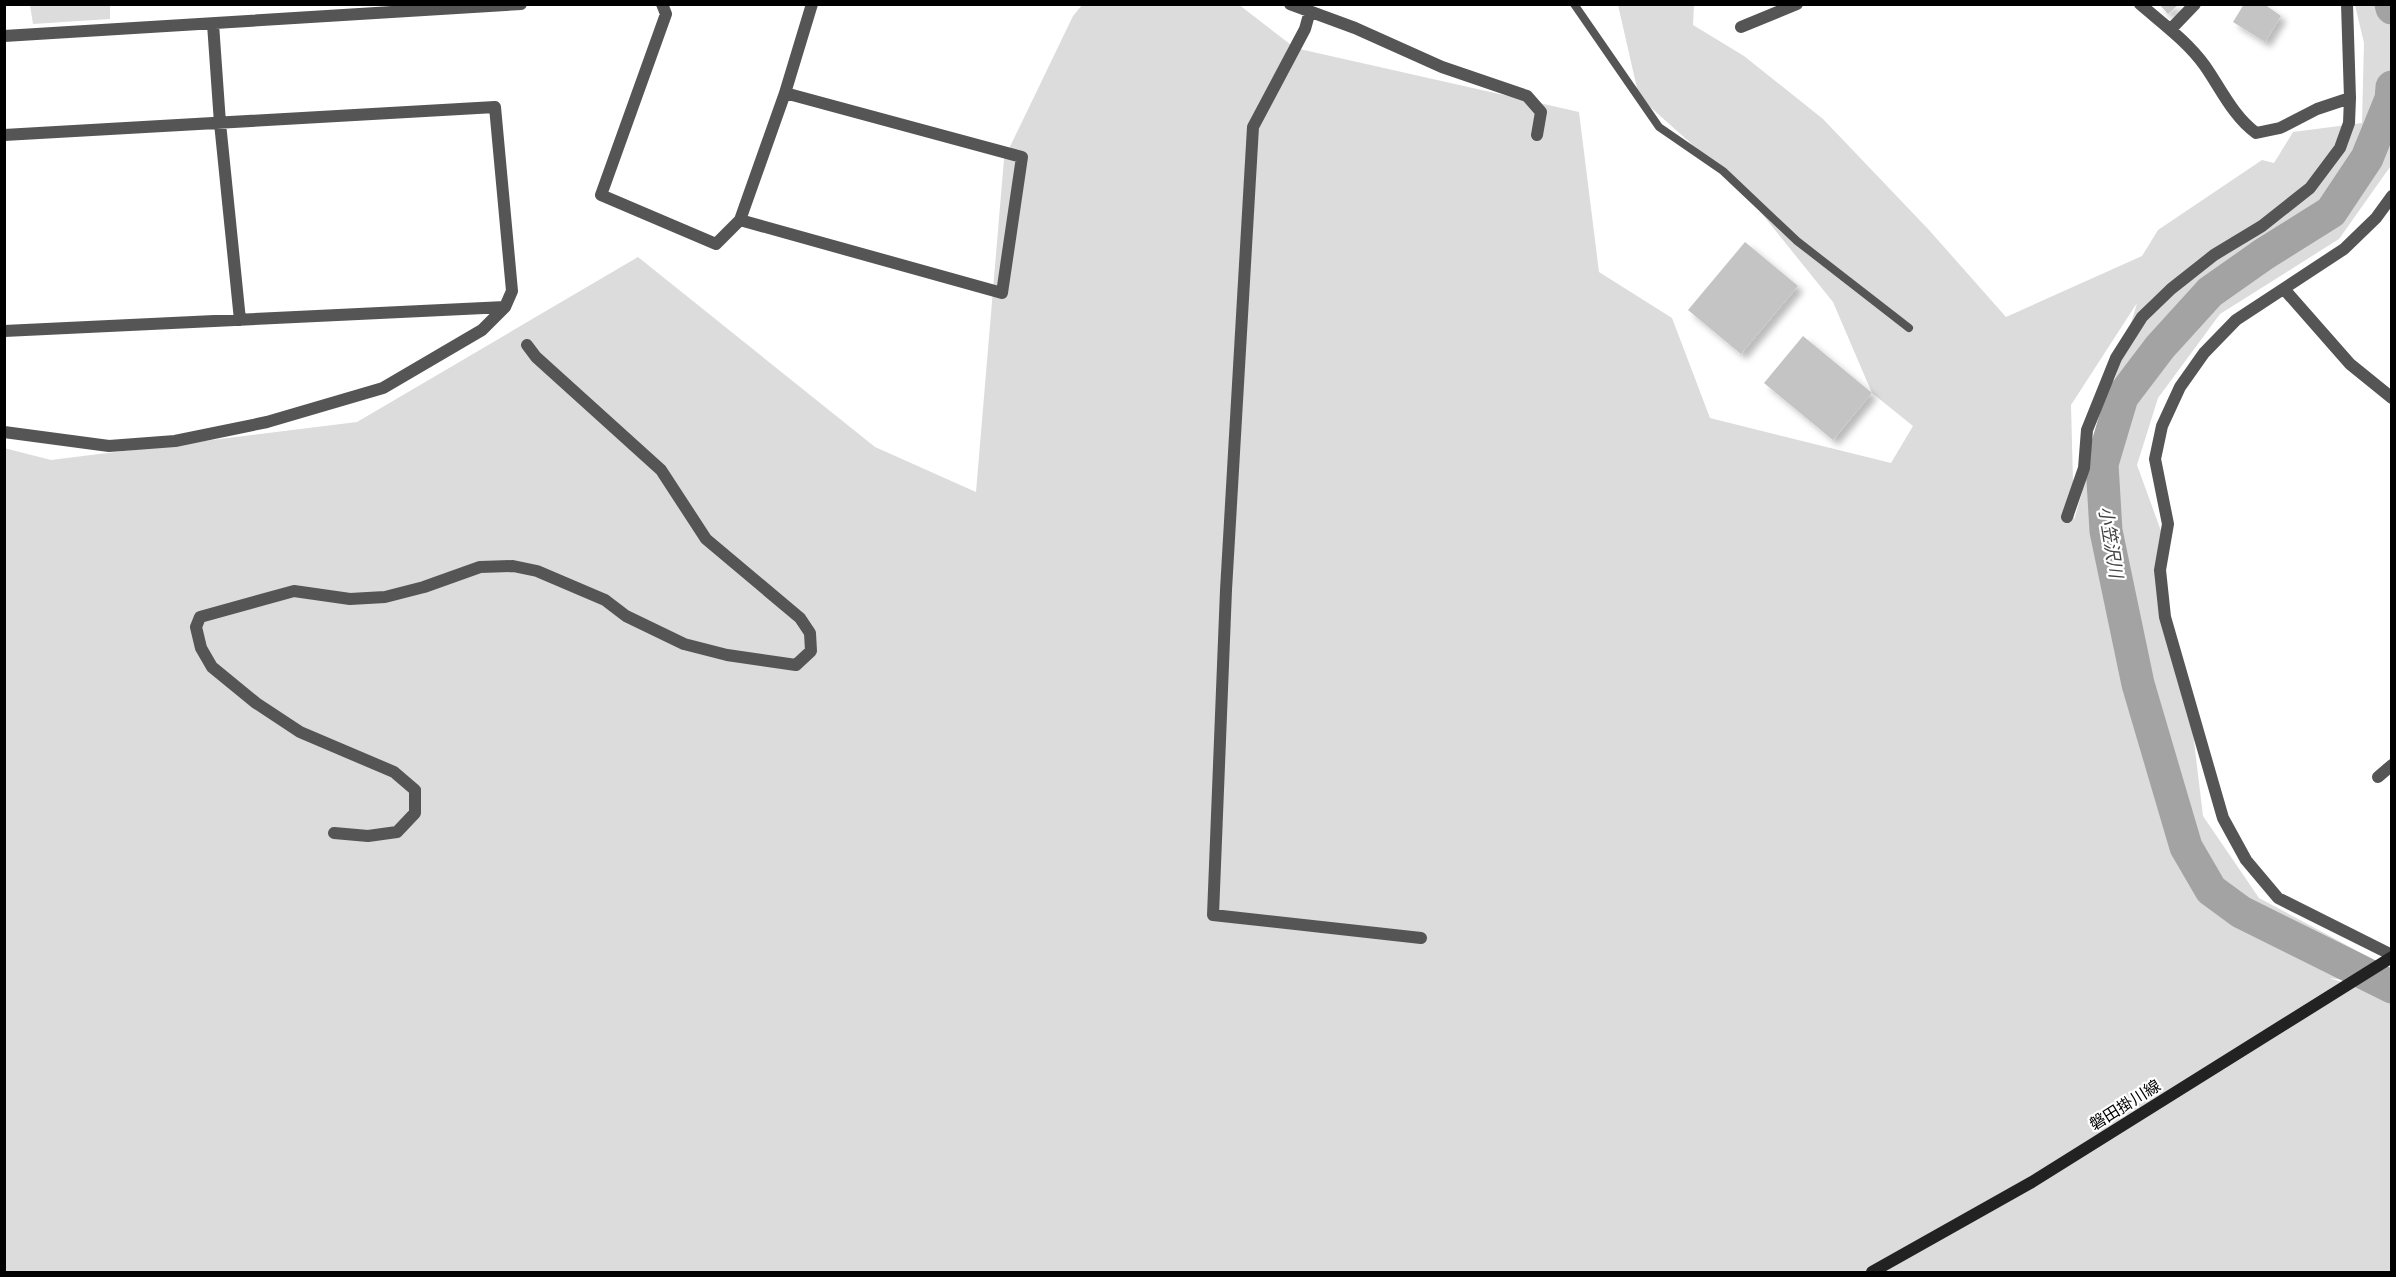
<svg xmlns="http://www.w3.org/2000/svg" width="2396" height="1277" viewBox="0 0 2396 1277" font-family="'Roboto Condensed','Noto Sans JP',sans-serif">
<defs>
<filter id="shadow"><feDropShadow dx="5.5" dy="5.5" stdDeviation="3" flood-color="#0004"/></filter>
</defs>
<rect width="100%" height="100%" fill="#fff"/>
<!-- green -->
<path fill="#dcdcdc" fill-rule="evenodd" d="M 1238,4 L 1295,48 L 1579,112 L 1599,272 L 1672,318 L 1710,418 L 1891,463 L 1913,426 L 1872,393 L 1833,302 L 1741,188 L 1639,97 L 1618,5 L 1694,5 L 1693,25 L 1744,56 L 1823,119 L 1929,230 L 2006,317 L 2142,256 L 2158,230 L 2262,160 L 2274,163 L 2293,132 L 2362,123 L 2364,43 L 2355,5 L 2391,5 L 2390,167 L 2339,239 L 2220,314 L 2158,398 L 2137,465 L 2165,542 L 2163,598 L 2189,700 L 2203,816 L 2259,898 L 2391,969 L 2391,986 L 2329,978 L 2380,994 L 2391,995 L 2391,1272 L 5,1272 L 4,448 L 51,460 L 357,422 L 638,257 L 875,447 L 976,492 L 1004,159 L 1073,16 L 1082,5 ZM 2137,303 L 2074,520 L 2071,405 Z
M 30,5 L 110,5 L 110,19 L 33,24 Z"/>
<g fill="none" stroke-linecap="round" stroke-linejoin="round">
<!-- river -->
<path stroke="#a3a3a3" stroke-width="33" d="M 2391,4 L 2392,8
M 2392,87 L 2391,99 L 2367,158 L 2331,212 L 2264,254 L 2210,292 L 2160,347 L 2122,397 L 2102,464 L 2106,531 L 2138,684 L 2186,847 L 2211,890 L 2241,912 L 2392,987"/>
</g>
<!-- building -->
<path fill="#c4c4c4" filter="url(#shadow)" d="M 2159,4 L 2179,4 L 2168,14 Z
M 2244,4 L 2264,4 L 2281,16 L 2265,42 L 2233,22 Z
M 1745,242 L 1798,286 L 1741,354 L 1688,310 Z
M 1803,336 L 1872,393 L 1833,440 L 1764,383 Z"/>
<g fill="none" stroke-linecap="round" stroke-linejoin="round">
<!-- service -->
<path stroke="#555" stroke-width="8" d="M 1574,4 L 1659,127 L 1723,171 L 1797,241 L 1909,328"/>
<!-- minor -->
<path stroke="#555" stroke-width="12" d="M 662,4 L 666,14 L 601,195 L 716,244 L 740,220 L 785,93 L 812,4
M 1290,4 L 1355,28 L 1442,67 L 1527,96 L 1541,112 L 1537,135
M 2140,4 C 2162,23 2188,42 2205,66 C 2221,89 2233,116 2256,133 L 2280,128 L 2317,109 L 2350,98
M 1310,11 L 1305,29 L 1253,127 L 1226,590 L 1213,915 L 1421,938
M 213,24 L 220,123 L 240,320
M 1741,27 L 1797,4
M 2171,29 L 2195,4
M 4,36 L 521,4
M 4,135 L 495,107 L 512,291 L 505,307 L 482,330 L 383,388 L 267,422 L 175,441 L 109,446 L 4,432
M 2392,196 L 2376,218 L 2344,249 L 2236,320 L 2204,353 L 2180,387 L 2162,426 L 2155,459 L 2168,524 L 2160,570 L 2165,617 L 2223,818 L 2246,860 L 2278,898 L 2392,955
M 740,220 L 1002,293 L 1022,157 L 785,93
M 2284,289 L 2350,364 L 2392,398
M 4,331 L 505,307
M 2067,517 L 2084,468 L 2087,430 L 2116,358 L 2142,317 L 2171,289 L 2214,255 L 2262,226 L 2310,188 L 2340,148 L 2349,123 L 2350,98 L 2347,4
M 2378,777 L 2392,765
M 334,833 L 368,836 L 397,832 L 415,813 L 415,790 L 394,772 L 300,732 L 256,703 L 212,667 L 201,648 L 196,627 L 200,617 L 294,591 L 350,599 L 385,597 L 424,587 L 480,567 L 513,566 L 537,571 L 605,600 L 626,616 L 684,644 L 727,655 L 796,665 L 811,651 L 810,633 L 800,618 L 706,539 L 661,470 L 536,357 L 527,345"/>
<!-- secondary -->
<path stroke="#222" stroke-width="12" d="M 1872,1272 L 2032,1182 L 2392,957"/>
</g>
<g text-anchor="middle" dominant-baseline="central" stroke-width="4.5" stroke-linejoin="round" paint-order="stroke">
<!-- street labels -->
<g font-size="16" fill="#000" stroke="#fff">
<text transform="translate(2125 1105) rotate(-32)">磐田掛川線</text>
</g>
<!-- water labels -->
<g font-size="18" font-style="italic" fill="#444" stroke="#fff">
<text transform="translate(2111 542) rotate(81)">小笠沢川</text>
</g>
</g>
<!-- border -->
<rect width="2396" height="1277" fill="none" stroke="#000000" stroke-width="12"/>
</svg>
